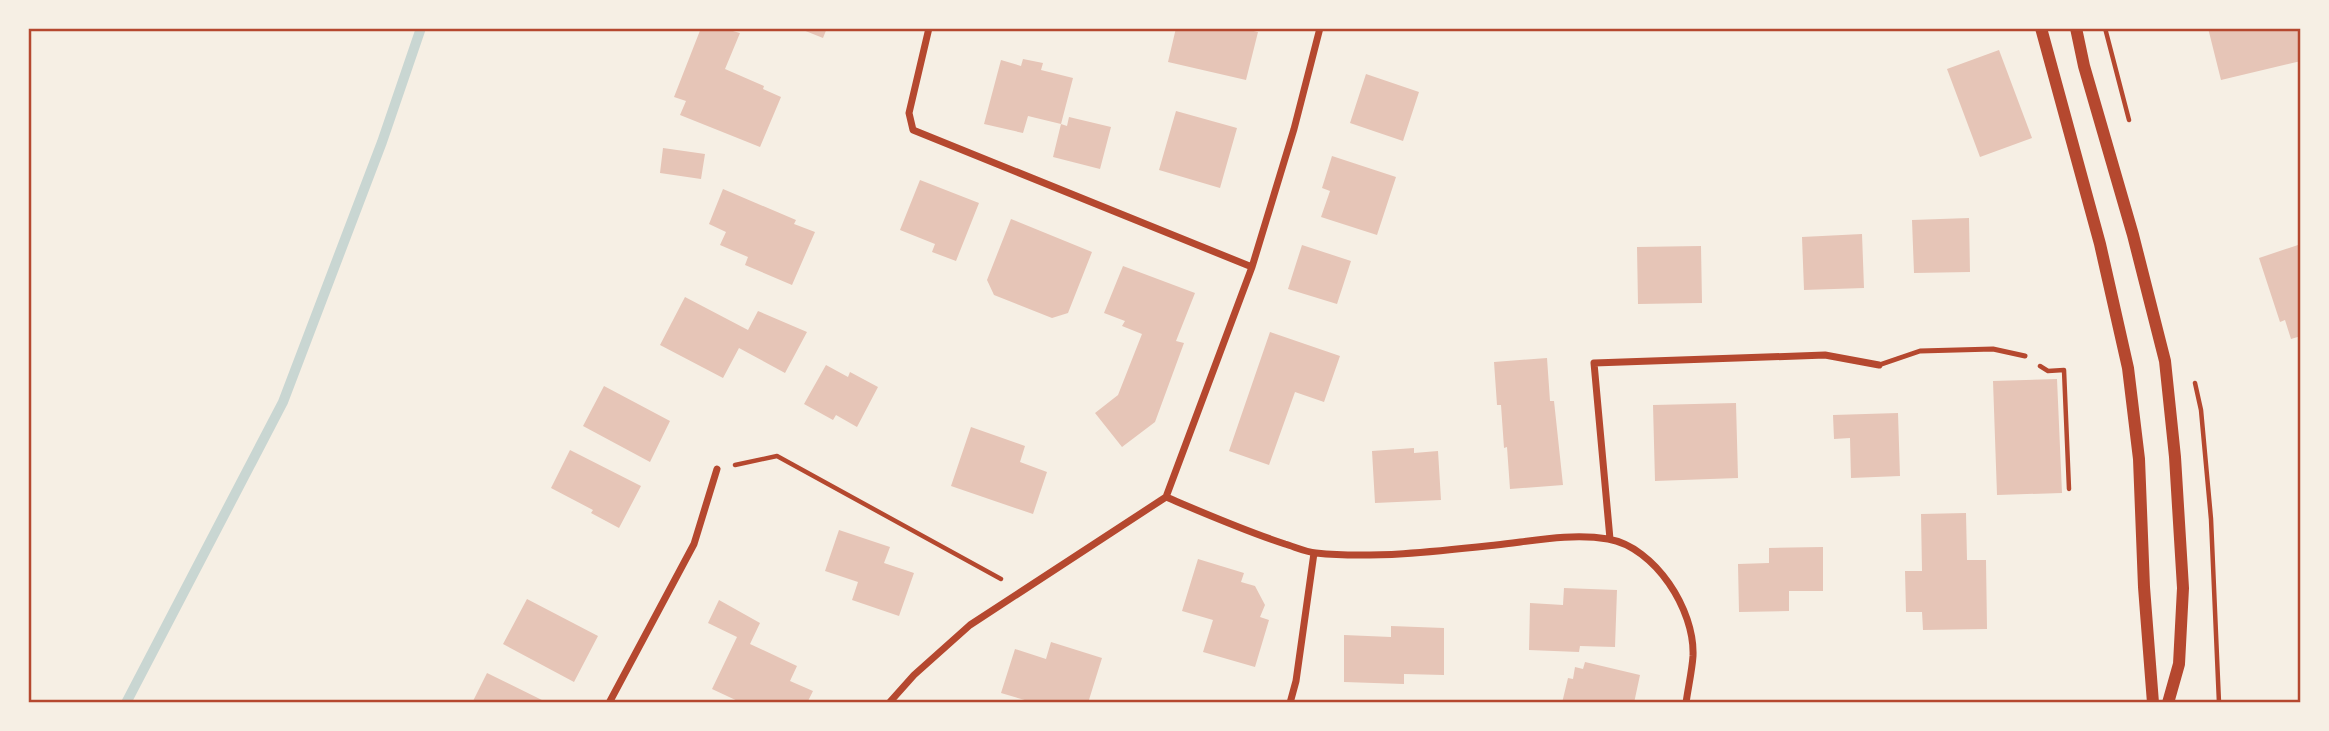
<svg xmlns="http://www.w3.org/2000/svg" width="2329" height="731" viewBox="0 0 2329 731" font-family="Karla,sans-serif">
<rect width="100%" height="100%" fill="#f6efe4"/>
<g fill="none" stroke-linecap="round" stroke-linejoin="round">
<!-- stream -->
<path stroke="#c9d6d2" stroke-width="10" d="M 126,703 L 283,402 L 382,142 L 421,28"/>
</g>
<!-- building -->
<path fill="#e6c5b7" d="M 701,28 L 722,28 L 740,33 L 725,69 L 764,86 L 763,89 L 781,97 L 760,147 L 680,115 L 686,101 L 674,97 Z
M 798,28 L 827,28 L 823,38 Z
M 1176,28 L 1241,28 L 1258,32 L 1246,80 L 1168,62 Z
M 2208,28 L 2301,28 L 2301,61 L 2221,80 Z
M 1999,50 L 2032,138 L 1980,157 L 1947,69 Z
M 1023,59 L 1043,63 L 1041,70 L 1073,78 L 1061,124 L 1067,126 L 1069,117 L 1111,127 L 1100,169 L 1053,157 L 1061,124 L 1028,116 L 1023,133 L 984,124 L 1001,60 L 1021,66 Z
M 1366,74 L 1419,92 L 1403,141 L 1350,123 Z
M 1176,111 L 1237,128 L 1220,188 L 1159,170 Z
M 663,148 L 705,154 L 701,179 L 660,173 Z
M 1332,156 L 1396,177 L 1377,235 L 1321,217 L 1330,191 L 1322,188 Z
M 920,180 L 979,203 L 956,261 L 932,252 L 935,244 L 900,230 Z
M 723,189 L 796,220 L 794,224 L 815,232 L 792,285 L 745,265 L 748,257 L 720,245 L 726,232 L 709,224 Z
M 1969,218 L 1970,272 L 1914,273 L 1912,220 Z
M 1011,219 L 1092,252 L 1068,313 L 1052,318 L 994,295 L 987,280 Z
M 1862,234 L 1864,288 L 1804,290 L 1802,237 Z
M 2301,244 L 2301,336 L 2291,339 L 2285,320 L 2280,322 L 2259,258 Z
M 1302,245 L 1351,261 L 1337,304 L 1288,289 Z
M 1701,246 L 1702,303 L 1638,304 L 1637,247 Z
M 1123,266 L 1195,293 L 1176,341 L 1184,343 L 1155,422 L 1122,447 L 1095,413 L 1118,395 L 1142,334 L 1122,326 L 1125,321 L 1104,313 Z
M 685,297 L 748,330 L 758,311 L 807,332 L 785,373 L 739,348 L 723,378 L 660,345 Z
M 1270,332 L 1340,356 L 1324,402 L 1295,392 L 1269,465 L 1229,451 Z
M 1547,358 L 1550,401 L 1554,401 L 1563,485 L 1510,489 L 1507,447 L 1504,448 L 1501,405 L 1497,405 L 1494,362 Z
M 826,365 L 848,377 L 850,372 L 878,387 L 857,427 L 836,415 L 833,420 L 804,404 Z
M 2057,379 L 2062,493 L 1997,495 L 1993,381 Z
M 604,386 L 670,421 L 650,462 L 583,426 Z
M 1736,403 L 1738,478 L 1655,481 L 1653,405 Z
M 1898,413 L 1900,476 L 1851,478 L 1850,438 L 1834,439 L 1833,415 Z
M 971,427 L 1025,446 L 1020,462 L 1047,472 L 1033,514 L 951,486 Z
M 1414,448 L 1414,453 L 1438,451 L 1441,500 L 1375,503 L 1372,451 Z
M 570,450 L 641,486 L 619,528 L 591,513 L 593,510 L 551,488 Z
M 1966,513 L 1967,560 L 1986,560 L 1987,629 L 1923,630 L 1922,612 L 1906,612 L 1905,571 L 1922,571 L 1921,514 Z
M 839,530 L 890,547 L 884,563 L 914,573 L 899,616 L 852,600 L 858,582 L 825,571 Z
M 1823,547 L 1823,591 L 1789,591 L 1789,611 L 1739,612 L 1738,564 L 1769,563 L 1769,548 Z
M 1198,559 L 1244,573 L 1241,582 L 1255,586 L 1265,605 L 1260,617 L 1269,620 L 1255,667 L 1203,652 L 1213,620 L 1182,611 Z
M 1564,588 L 1617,590 L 1615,647 L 1580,646 L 1579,652 L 1529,650 L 1530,603 L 1563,605 Z
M 527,599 L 598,636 L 574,682 L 503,644 Z
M 719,600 L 760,623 L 750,644 L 797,666 L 790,681 L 813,691 L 807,703 L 742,703 L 712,689 L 737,637 L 708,623 Z
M 1391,626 L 1444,628 L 1444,675 L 1404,674 L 1404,684 L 1344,682 L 1344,635 L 1391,637 Z
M 1051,642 L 1102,658 L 1088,703 L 1035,703 L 1001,693 L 1015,649 L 1046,659 Z
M 1585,662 L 1640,675 L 1634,703 L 1562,703 L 1568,678 L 1573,679 L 1575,667 L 1583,669 Z
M 487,673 L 548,703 L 472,703 Z"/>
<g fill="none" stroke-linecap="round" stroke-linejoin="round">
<!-- path -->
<path stroke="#b5482f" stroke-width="4.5" d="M 2105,28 L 2129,120
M 2040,366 L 2048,371 L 2064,370 L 2069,489
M 2195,383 L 2201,410 L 2211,519 L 2219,703
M 735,465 L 777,456 L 1001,579"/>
<!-- service -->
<path stroke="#b5482f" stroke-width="5" d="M 1879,365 L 1920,351 L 1993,349 L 2025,356"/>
<!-- minor -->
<path stroke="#b5482f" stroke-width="7" d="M 929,28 L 909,113 L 913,130 L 1252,267
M 1166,497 C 1206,514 1245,531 1285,544 C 1295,547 1306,552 1316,553 C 1371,559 1441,551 1496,545 C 1533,541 1571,533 1608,539 C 1655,547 1695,610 1693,656 C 1692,671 1688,688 1686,703
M 1166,497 L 1252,267 L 1294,129 L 1320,28
M 1610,539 L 1594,363 L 1825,355 L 1879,365
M 609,703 L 694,544 L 717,469
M 889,703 L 914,675 L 970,625 L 1166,497
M 1290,703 L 1296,681 L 1314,553"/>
<!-- tertiary -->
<path stroke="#b5482f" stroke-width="12" d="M 2041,28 L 2100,244 L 2128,368 L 2139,459 L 2144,587 L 2153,703
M 2076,28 L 2084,66 L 2133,235 L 2165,361 L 2175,457 L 2183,588 L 2179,664 L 2168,703"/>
</g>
<!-- border -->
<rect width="2329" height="731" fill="none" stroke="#f6efe4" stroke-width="60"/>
<rect x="30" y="30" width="2269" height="671" fill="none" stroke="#b5482f" stroke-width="2.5"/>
</svg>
